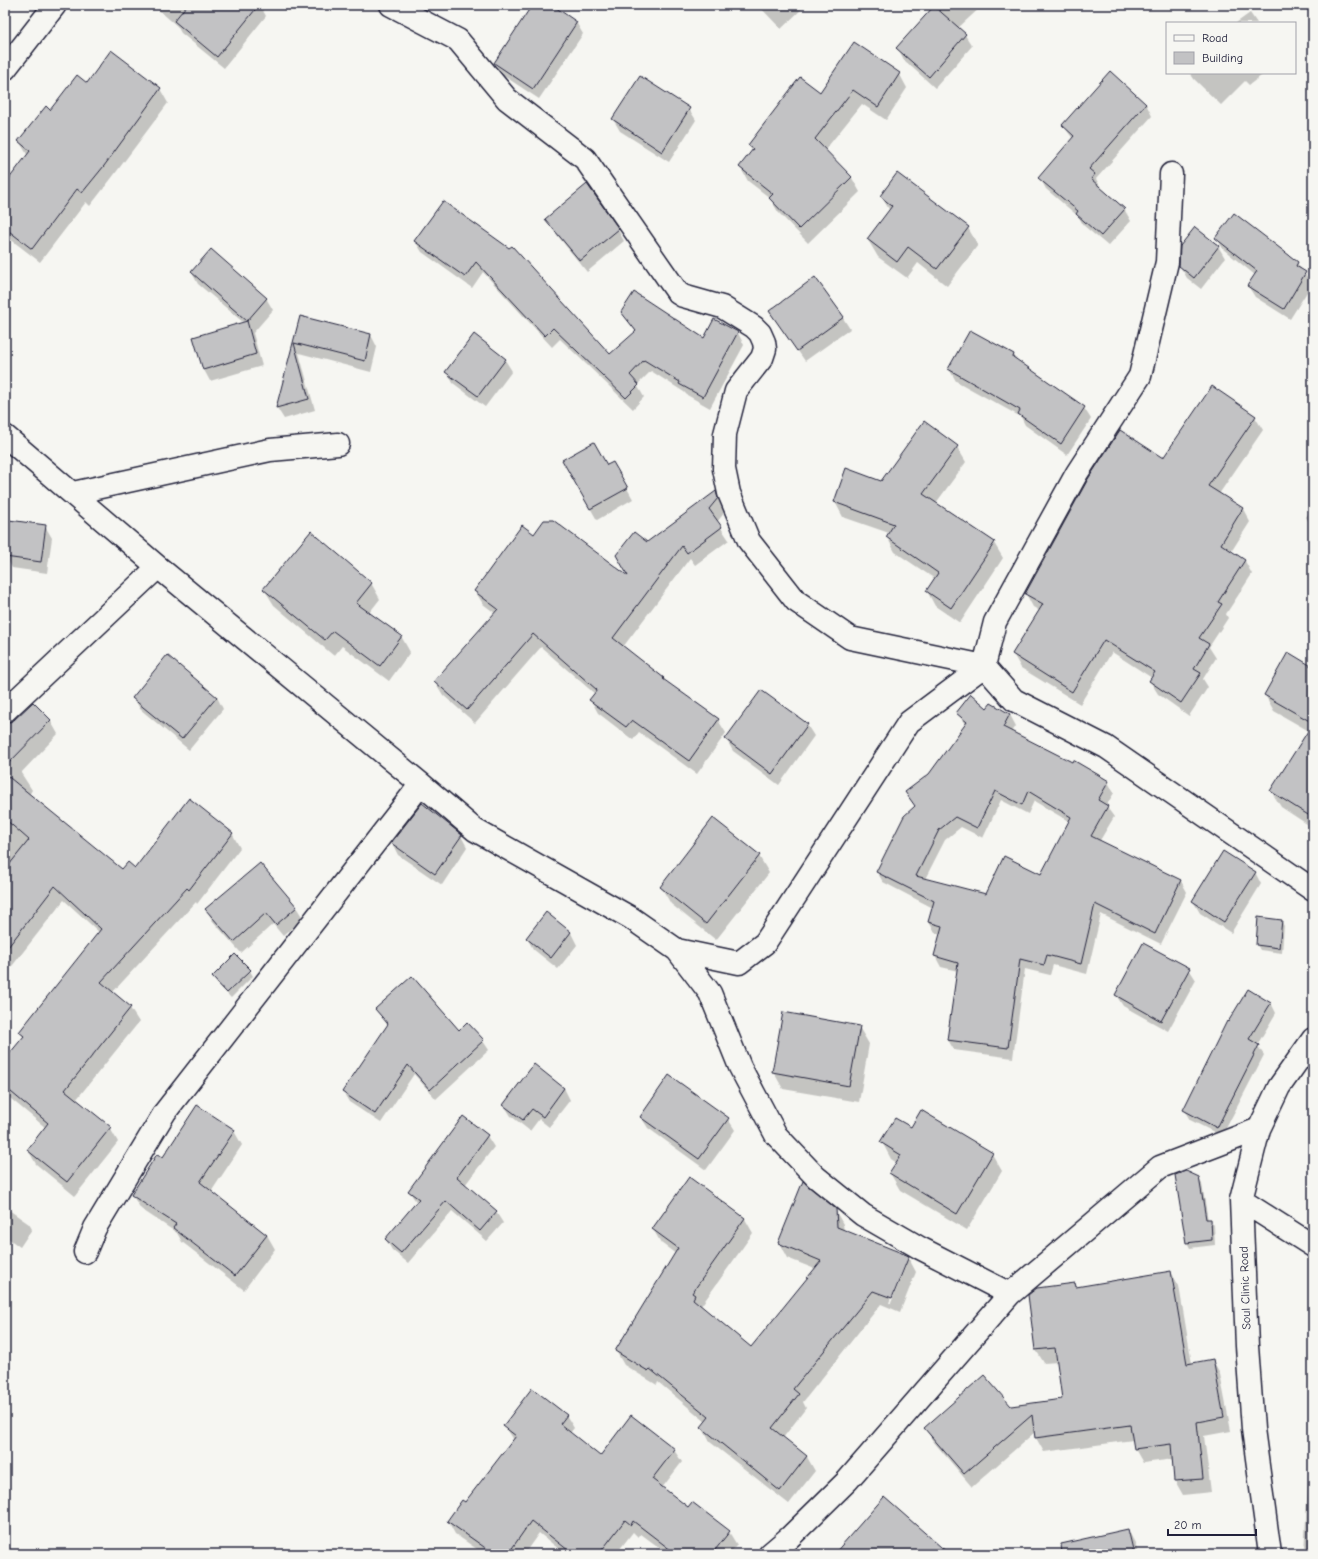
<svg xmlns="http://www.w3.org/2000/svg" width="1318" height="1559" viewBox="0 0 1318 1559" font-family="'Comic Neue',sans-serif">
<rect width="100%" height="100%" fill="#f6f6f2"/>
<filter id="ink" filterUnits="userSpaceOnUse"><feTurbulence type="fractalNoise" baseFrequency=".025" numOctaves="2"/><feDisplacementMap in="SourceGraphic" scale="8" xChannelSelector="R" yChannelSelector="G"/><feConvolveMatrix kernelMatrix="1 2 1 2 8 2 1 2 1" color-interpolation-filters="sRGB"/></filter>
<g filter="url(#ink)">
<!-- shadow -->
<path fill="#0003" fill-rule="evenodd" d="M 153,5 L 262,5 L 261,7 L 266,16 L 224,68 L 181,33 L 177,26 Z
M 533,5 L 550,5 L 576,22 L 583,34 L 539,99 L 501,74 L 495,63 Z
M 758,5 L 806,5 L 781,29 Z
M 936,5 L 983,5 L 958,28 L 965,35 L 972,46 L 935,88 L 904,60 L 898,48 Z
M 1250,13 L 1257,23 L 1236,23 Z
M 111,52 L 160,89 L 168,103 L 111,179 L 90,206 L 86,202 L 40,262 L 5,235 L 5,186 L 28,156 L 19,141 L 51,112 L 87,84 Z
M 899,73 L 907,88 L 886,120 L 862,104 L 825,150 L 852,178 L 860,192 L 808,243 L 778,212 L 770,198 L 748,181 L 740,167 L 753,152 L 749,145 L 820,94 Z
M 1190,73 L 1265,73 L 1249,85 L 1245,81 L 1221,105 L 1194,79 Z
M 1146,104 L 1152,116 L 1096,179 L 1100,186 L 1099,188 L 1124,209 L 1131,221 L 1108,246 L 1083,225 L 1079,217 L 1046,189 L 1040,178 L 1073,139 L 1063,125 Z
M 689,109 L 696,120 L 669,162 L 620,131 L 613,119 Z
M 881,196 L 968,228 L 978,245 L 947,286 L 918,263 L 907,278 L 878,257 L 868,240 L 890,211 Z
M 443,202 L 610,355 L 636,332 L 622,312 L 704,340 L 714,321 L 738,333 L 744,345 L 710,408 L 687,395 L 684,392 L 651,371 L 637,385 L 644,397 L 633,409 L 560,339 L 552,347 L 483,272 L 472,288 L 422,252 L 415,241 Z
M 546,219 L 618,230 L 624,241 L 587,272 L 553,230 Z
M 1217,238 L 1297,263 L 1312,284 L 1290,319 L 1255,297 L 1248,286 L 1255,275 L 1223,249 Z
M 1218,246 L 1225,258 L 1201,289 L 1187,278 L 1180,266 Z
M 192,273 L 266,298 L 273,310 L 253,333 L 262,366 L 210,381 L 204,370 L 194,337 L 244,323 L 198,284 Z
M 770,311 L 843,318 L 850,329 L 805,361 Z
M 301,317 L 371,335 L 377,347 L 371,372 L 299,353 L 315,410 L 284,419 L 277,408 Z
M 971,331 L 1014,355 L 1017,360 L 1084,408 L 1091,419 L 1067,455 L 1025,425 L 1021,417 L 956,381 L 949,369 Z
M 474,336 L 505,360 L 512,371 L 485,407 L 453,383 L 447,372 Z
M 1255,417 L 1263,430 L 1219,494 L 1243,509 L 1250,522 L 1231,552 L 1245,561 L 1252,574 L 1226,614 L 1228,618 L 1209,647 L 1216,658 L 1203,679 L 1208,687 L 1189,716 L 1158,694 L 1150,681 L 1152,678 L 1112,652 L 1080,704 L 1021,668 L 1013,654 L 1040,611 L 1033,607 L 1026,594 L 1163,459 Z
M 957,447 L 966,462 L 936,503 L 994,543 L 1003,558 L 960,623 L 935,606 L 927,591 L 935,579 L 895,552 L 887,537 L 889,533 L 843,517 L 835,502 L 881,482 Z
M 563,460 L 607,467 L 613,463 L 633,499 L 597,520 Z
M 715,492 L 723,505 L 725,512 L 717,522 L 729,540 L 695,565 L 690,558 L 623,647 L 663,678 L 665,681 L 718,720 L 726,733 L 697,774 L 639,732 L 633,740 L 598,713 L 591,700 L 595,694 L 541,647 L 475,723 L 443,695 L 435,682 L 495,613 L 483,604 L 475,591 L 534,536 L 632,580 L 647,543 Z
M 1313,507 L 1313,529 L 1306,517 Z
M 45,526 L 52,538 L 47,573 L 12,568 L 6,557 Z
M 371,583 L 380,599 L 369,613 L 401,636 L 410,652 L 389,681 L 342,646 L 334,656 L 274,605 L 264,589 Z
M 1313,668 L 1313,828 L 1281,807 L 1271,791 L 1309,731 L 1274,711 L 1265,695 Z
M 217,697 L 223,709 L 189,750 L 140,709 L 134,698 Z
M 991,704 L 1010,715 L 1016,726 L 1012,732 L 1108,782 L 1114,793 L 1106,806 L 1114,817 L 1099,842 L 1181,881 L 1187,892 L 1161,944 L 1101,914 L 1087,974 L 1053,965 L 1050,975 L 1025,969 L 1013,1058 L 954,1050 L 948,1040 L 958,971 L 941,967 L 935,956 L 941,934 L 935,933 L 929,922 L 933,908 L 883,882 L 877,872 L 916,808 L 930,774 L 966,725 L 957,713 L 988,709 ZM 1001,800 L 1028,814 L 1034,801 L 1070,822 L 1042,876 L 986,896 L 925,879 L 945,840 L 961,827 L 983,838 Z
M 50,720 L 58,734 L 21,773 L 32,790 L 29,795 L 122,870 L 135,870 L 232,833 L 240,848 L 197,904 L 196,902 L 112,993 L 130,1008 L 139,1022 L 76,1100 L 110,1128 L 118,1142 L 75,1196 L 36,1164 L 28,1150 L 46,1128 L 5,1094 L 5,1061 L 24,1038 L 20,1032 L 100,933 L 64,900 L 5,975 L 5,724 Z
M 807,725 L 814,736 L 779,785 L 733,751 L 726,739 Z
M 461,836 L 467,847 L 442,885 L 398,855 L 392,843 Z
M 759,856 L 769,873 L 716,940 L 671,904 L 661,887 Z
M 1255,872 L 1261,884 L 1231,933 L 1200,913 L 1193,901 Z
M 296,907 L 303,918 L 283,936 L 273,924 L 241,953 L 212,920 L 206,909 Z
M 546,914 L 571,933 L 577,945 L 558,969 L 533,949 L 527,938 Z
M 1281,920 L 1284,926 L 1282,953 L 1260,950 L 1257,945 Z
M 235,956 L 250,971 L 253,976 L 231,998 L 216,982 L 213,977 Z
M 1189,969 L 1196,980 L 1168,1031 L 1123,1006 L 1116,995 Z
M 1271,1003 L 1276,1013 L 1257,1045 L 1264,1055 L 1222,1136 L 1190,1120 L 1184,1110 Z
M 376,1009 L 459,1031 L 483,1041 L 489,1050 L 436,1099 L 414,1074 L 381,1123 L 349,1102 L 343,1092 L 388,1026 Z
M 859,1027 L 869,1044 L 859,1102 L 783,1089 L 773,1071 Z
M 564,1088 L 570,1100 L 549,1127 L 539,1119 L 530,1131 L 511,1116 L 504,1105 Z
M 641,1117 L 728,1119 L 735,1130 L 706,1170 L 648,1128 Z
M 911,1128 L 992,1154 L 1002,1171 L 967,1230 L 900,1190 L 890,1173 L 897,1163 L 891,1159 L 882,1142 Z
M 234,1131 L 242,1145 L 211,1192 L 267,1235 L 275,1249 L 244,1290 L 182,1242 L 177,1233 L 141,1209 L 132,1195 L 163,1159 Z
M 487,1136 L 494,1147 L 465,1185 L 496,1212 L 503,1223 L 487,1241 L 452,1211 L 408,1263 L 392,1250 L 386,1240 L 417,1203 L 409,1191 Z
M 689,1178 L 745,1219 L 753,1233 L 701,1306 L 751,1348 L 815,1269 L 787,1258 L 779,1243 L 835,1210 L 843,1224 L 844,1231 L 908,1257 L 916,1272 L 900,1312 L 881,1304 L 803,1402 L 806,1408 L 783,1438 L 807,1457 L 815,1471 L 789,1504 L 710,1442 L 702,1427 L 706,1422 L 658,1382 L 657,1385 L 624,1365 L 616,1351 L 676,1254 L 661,1243 L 653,1229 ZM 904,1265 L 906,1265 L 891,1303 L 889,1303 Z
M 1198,1178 L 1202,1184 L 1208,1220 L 1210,1220 L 1214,1225 L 1215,1245 L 1190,1248 L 1187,1242 Z
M 9,1210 L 29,1224 L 32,1229 L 20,1247 L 5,1236 L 5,1216 Z
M 1171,1272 L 1179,1286 L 1192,1364 L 1212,1360 L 1220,1374 L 1231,1431 L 1204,1436 L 1211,1492 L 1183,1495 L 1175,1481 L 1174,1459 L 1143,1463 L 1135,1449 L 1133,1440 L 1044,1452 L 1036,1438 L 1035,1432 L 972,1487 L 933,1441 L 925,1428 L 1011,1407 L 1063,1400 L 1058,1362 L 1044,1363 L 1036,1350 L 1075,1284 L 1077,1288 Z
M 566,1415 L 574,1428 L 570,1433 L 601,1457 L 674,1450 L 682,1462 L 662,1488 L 688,1508 L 729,1532 L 737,1545 L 729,1554 L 668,1554 L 641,1534 L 638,1537 L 633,1532 L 616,1554 L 565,1554 L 539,1533 L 524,1554 L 484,1554 L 455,1534 L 448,1521 L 466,1504 L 514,1440 L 505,1426 Z
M 1308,1481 L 1313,1481 L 1313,1554 L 1304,1554 Z
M 1128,1530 L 1135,1543 L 1138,1554 L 1033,1554 L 1069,1551 Z"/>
<!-- building -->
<path fill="#c2c2c4" stroke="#22223b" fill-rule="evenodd" d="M 187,5 L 259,5 L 217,57 L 174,21 Z
M 532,5 L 552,5 L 577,22 L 533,89 L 494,63 Z
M 934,6 L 966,34 L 929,77 L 896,48 Z
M 854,42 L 900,73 L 878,107 L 853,90 L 815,139 L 852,177 L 799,229 L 769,198 L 773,194 L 739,167 L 753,149 L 748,145 L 800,77 L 820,92 Z
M 111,50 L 161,88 L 104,166 L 82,193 L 77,189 L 32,249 L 5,228 L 5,184 L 30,151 L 18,141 L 46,106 L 50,110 L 77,75 L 87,83 Z
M 1110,71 L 1146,104 L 1089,169 L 1095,174 L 1091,179 L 1125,209 L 1101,236 L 1076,214 L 1078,211 L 1038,178 L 1074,136 L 1062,125 Z
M 640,76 L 690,108 L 662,152 L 612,119 Z
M 897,173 L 969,227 L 937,269 L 908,247 L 897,262 L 867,239 L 892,206 L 880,196 Z
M 587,184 L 619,229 L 580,261 L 545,219 Z
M 443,201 L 509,248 L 512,246 L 610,354 L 636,331 L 621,312 L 634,292 L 704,338 L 714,319 L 738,332 L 703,397 L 679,384 L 680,382 L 644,360 L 630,375 L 639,385 L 626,398 L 553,328 L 545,336 L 476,262 L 465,277 L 414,241 Z
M 1234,213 L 1298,262 L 1296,266 L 1306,272 L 1284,309 L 1247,286 L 1257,271 L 1215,238 Z
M 1195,227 L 1219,246 L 1194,278 L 1179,266 L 1180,246 Z
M 211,249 L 267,298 L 247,321 L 191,272 Z
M 815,277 L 844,317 L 797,351 L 769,311 Z
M 300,316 L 371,334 L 365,361 L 294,343 L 309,399 L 276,408 Z
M 247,321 L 256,354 L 203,370 L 193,337 Z
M 970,330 L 1014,354 L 1013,357 L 1085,407 L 1061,444 L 1018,414 L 1020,410 L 948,369 Z
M 474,334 L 506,359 L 478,396 L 445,372 Z
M 1212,386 L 1256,416 L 1208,486 L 1243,508 L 1221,544 L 1245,560 L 1218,602 L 1222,604 L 1199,638 L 1209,644 L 1194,669 L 1201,673 L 1181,703 L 1149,681 L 1155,672 L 1104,640 L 1072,692 L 1012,654 L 1043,604 L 1025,594 L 1088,479 L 1120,430 L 1163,458 Z
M 924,421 L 958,446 L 923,494 L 995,542 L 951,608 L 926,591 L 938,573 L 886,537 L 894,524 L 834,502 L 846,468 L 881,481 Z
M 594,442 L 607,465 L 613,462 L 628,488 L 590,509 L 562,460 Z
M 716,491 L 718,498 L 709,509 L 722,527 L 687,553 L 682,546 L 613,638 L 664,678 L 663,679 L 719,719 L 689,761 L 632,720 L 626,727 L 589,700 L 597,690 L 533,634 L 467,710 L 434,681 L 498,609 L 474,591 L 522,525 L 534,534 L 544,520 L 553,520 L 628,576 L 616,555 L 634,532 L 647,542 Z
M 9,520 L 46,525 L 41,562 L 5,557 Z
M 311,531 L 372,583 L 356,603 L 402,636 L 380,666 L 333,631 L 325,640 L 263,589 Z
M 1288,652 L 1313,667 L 1313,818 L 1270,791 L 1313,723 L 1264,695 Z
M 167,655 L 217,697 L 182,739 L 132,698 Z
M 761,690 L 808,724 L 772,774 L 725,739 Z
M 971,694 L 987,708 L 991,703 L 1010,714 L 1003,727 L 1072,762 L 1073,760 L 1109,781 L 1098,800 L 1108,806 L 1091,836 L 1181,880 L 1155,934 L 1095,904 L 1081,964 L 1047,955 L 1044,965 L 1020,959 L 1008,1048 L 947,1040 L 958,963 L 934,956 L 942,926 L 928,922 L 934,901 L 876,872 L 904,816 L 915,806 L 905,792 L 929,774 L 967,722 L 956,713 ZM 995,791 L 1022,805 L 1028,791 L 1071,817 L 1041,874 L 1004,856 L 986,894 L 916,876 L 939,830 L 955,817 L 977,828 Z
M 33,702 L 51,720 L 5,767 L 5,723 L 14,720 Z
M 5,774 L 122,869 L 128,862 L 135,868 L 189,798 L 233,833 L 189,890 L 187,888 L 101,982 L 131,1007 L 65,1090 L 111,1127 L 67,1182 L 27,1150 L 48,1123 L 5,1087 L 5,1059 L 24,1036 L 19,1032 L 101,929 L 55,886 L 5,951 L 5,870 L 29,840 L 5,819 Z
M 422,803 L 462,835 L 435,874 L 391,843 Z
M 713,818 L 760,855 L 706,924 L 660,887 Z
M 1223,851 L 1256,872 L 1224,922 L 1192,901 Z
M 260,863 L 297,907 L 276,925 L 266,913 L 234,942 L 205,909 Z
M 546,912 L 571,932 L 551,958 L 526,938 Z
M 1258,917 L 1282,920 L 1279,948 L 1256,945 Z
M 1143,943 L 1190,968 L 1161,1021 L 1115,995 Z
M 235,954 L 251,970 L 227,993 L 212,977 Z
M 412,976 L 459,1030 L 467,1022 L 484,1040 L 430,1090 L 408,1065 L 375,1114 L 342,1092 L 388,1024 L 375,1009 Z
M 1248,989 L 1271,1003 L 1249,1039 L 1259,1045 L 1217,1128 L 1183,1110 L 1227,1021 L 1228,1022 Z
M 783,1012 L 860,1026 L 849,1086 L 772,1072 Z
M 534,1064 L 564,1088 L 543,1117 L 532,1109 L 523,1120 L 503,1105 Z
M 669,1075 L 729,1118 L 699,1159 L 640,1117 Z
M 197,1105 L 235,1130 L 200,1182 L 267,1235 L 235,1276 L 173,1228 L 176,1224 L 131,1195 L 157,1154 L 163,1157 Z
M 921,1110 L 993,1153 L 957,1214 L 889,1173 L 901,1155 L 880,1142 L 895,1118 L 911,1127 Z
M 463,1116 L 488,1135 L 457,1177 L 497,1211 L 480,1231 L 446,1201 L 401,1253 L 385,1239 L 419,1199 L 408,1191 Z
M 1186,1171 L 1199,1177 L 1206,1219 L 1211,1219 L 1212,1240 L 1186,1243 L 1175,1175 Z
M 689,1177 L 745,1218 L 692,1293 L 695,1295 L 693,1299 L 751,1347 L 821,1261 L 778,1243 L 803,1181 L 836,1209 L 837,1227 L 909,1256 L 892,1298 L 873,1291 L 793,1389 L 799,1394 L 772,1428 L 807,1456 L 780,1491 L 701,1427 L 709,1417 L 650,1369 L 648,1371 L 615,1351 L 678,1248 L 652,1229 Z
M 1171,1271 L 1187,1364 L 1213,1359 L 1224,1417 L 1197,1422 L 1203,1479 L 1174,1481 L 1171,1444 L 1134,1449 L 1130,1425 L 1035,1438 L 1032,1415 L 964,1474 L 924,1428 L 984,1375 L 1011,1406 L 1062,1399 L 1055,1348 L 1035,1350 L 1028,1295 L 1037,1288 L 1075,1283 L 1076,1287 Z
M 532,1388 L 567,1415 L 560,1424 L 600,1456 L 631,1415 L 675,1449 L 652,1479 L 688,1507 L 692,1502 L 730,1531 L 712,1554 L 676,1554 L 633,1521 L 631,1525 L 625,1520 L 599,1554 L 573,1554 L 531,1521 L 508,1554 L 494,1554 L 447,1521 L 462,1500 L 465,1502 L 516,1436 L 503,1426 Z
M 884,1497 L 949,1554 L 834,1554 Z
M 1128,1529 L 1134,1554 L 1062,1554 L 1061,1544 Z"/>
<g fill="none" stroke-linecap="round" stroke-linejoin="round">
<!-- minor casing -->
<g stroke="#22223b" stroke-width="25">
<path id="minor" d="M 391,5 L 458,40 L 507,99 L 585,159 L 678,293 L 683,296 L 722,307 L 754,327 L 760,333 L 764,342 L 765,349 L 762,358 L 736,391 L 725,434 L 724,469 L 729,493 L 749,541 L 796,601 L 850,638 L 984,666
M 5,69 L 55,5
M 1171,174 L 1167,262 L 1140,376 L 1077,473 L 995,622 L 984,666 L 1014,700 L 1106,747 L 1313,890
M 5,436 L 158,567 L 421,784 L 475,830 L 631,918 L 677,950 L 710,993 L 740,1067 L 776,1135 L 816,1177 L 863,1215 L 920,1248 L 1010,1294 L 1160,1167 L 1259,1129
M 73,493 L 270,450 L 338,444
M 5,711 L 158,567
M 677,950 L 739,963 L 765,943 L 909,722 L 984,666
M 1241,1200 L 1313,1246
M 85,1252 L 95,1228 L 165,1112 L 421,784
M 770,1554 L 790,1537 L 847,1481 L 1010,1294
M 1270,1554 L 1253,1429 L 1247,1346 L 1241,1200 L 1259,1129 L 1279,1087 L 1313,1039"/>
</g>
<!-- minor -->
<use href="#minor" stroke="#f6f6f2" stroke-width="22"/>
</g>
</g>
<g text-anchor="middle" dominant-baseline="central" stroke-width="3" stroke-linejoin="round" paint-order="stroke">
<!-- street labels -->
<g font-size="12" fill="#22223b" stroke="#f6f6f2">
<text transform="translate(1245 1288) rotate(-92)">Soul Clinic Road</text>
</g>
</g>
<!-- margin -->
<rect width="1318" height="1559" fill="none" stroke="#f6f6f2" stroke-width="20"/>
<rect x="10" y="10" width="1298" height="1539" fill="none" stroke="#22223b" stroke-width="1.5" filter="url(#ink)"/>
<!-- legend -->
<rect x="1166" y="22" width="130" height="52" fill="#f6f6f2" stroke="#a1a1a9"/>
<rect x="1174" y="35" width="20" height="6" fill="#f6f6f2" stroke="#a1a1a9"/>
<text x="1202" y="42" font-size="12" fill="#22223b">Road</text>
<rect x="1174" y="52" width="20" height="12" fill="#c2c2c4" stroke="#a1a1a9"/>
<text x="1202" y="62" font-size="12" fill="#22223b">Building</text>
<!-- scale -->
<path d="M1168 1529v6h88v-6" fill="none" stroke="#22223b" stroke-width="2"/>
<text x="1174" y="1529" font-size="12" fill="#22223b" stroke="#f6f6f2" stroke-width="3" paint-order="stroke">20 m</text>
</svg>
